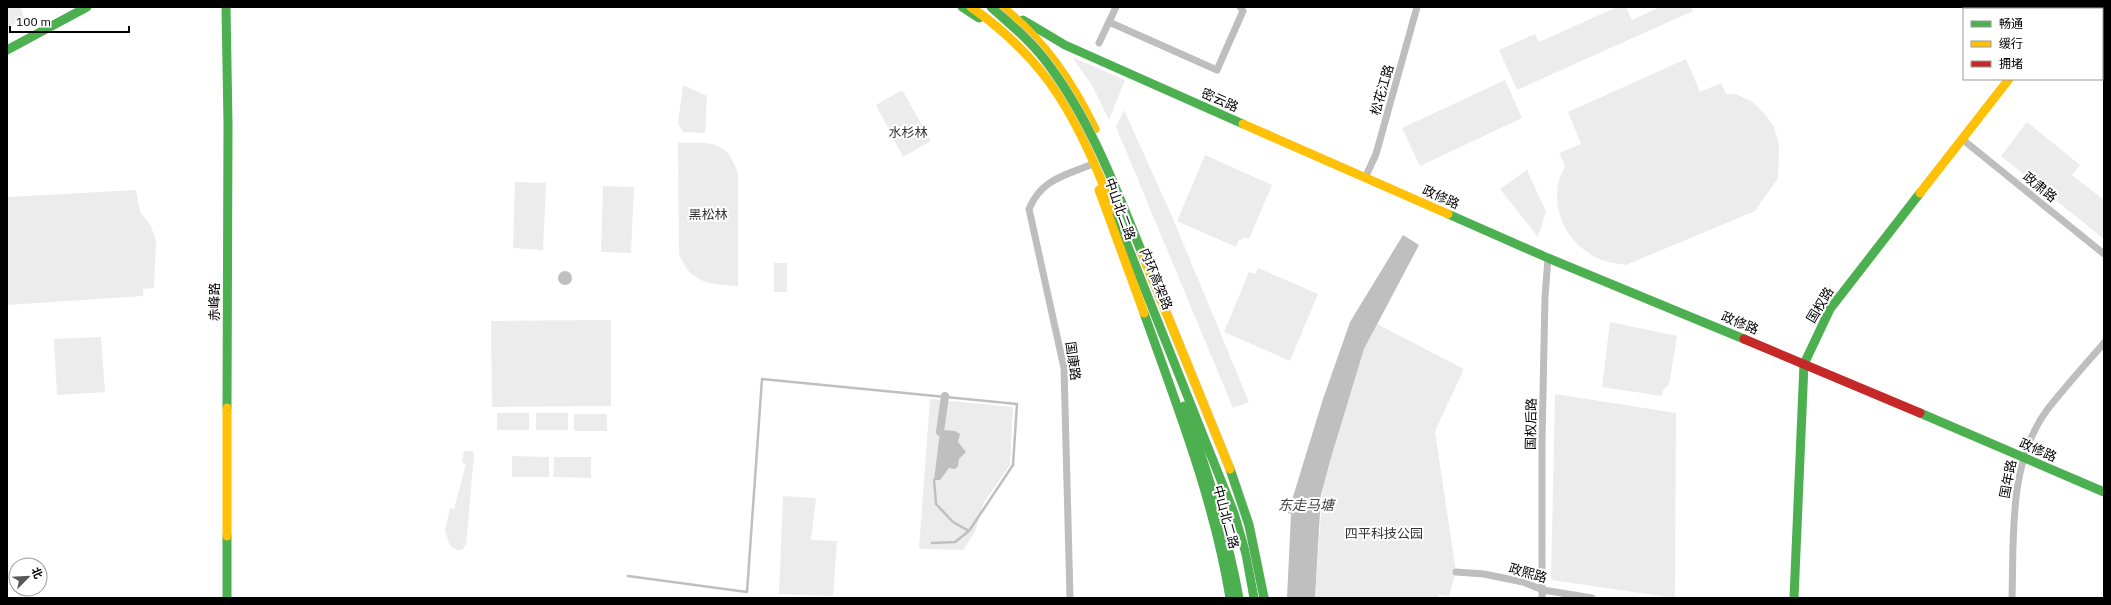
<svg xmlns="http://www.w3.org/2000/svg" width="2111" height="605" viewBox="0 0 2111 605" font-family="'IBM Plex Sans','Noto Sans SC',sans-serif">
<rect width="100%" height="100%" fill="#fff"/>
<!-- green -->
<path fill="#ececec" d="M 7,7 L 20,7 L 25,19 L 7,27 Z
M 1617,7 L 1626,7 L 1632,20 L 1660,7 L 1691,7 L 1693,11 L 1517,90 L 1499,50 L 1535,34 L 1539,42 Z
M 1072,57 L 1125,80 L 1109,120 L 1093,87 Z
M 1686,59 L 1700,92 L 1721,83 L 1726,94 L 1736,94 L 1753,102 L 1764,113 L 1774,127 L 1779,144 L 1778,178 L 1755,211 L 1626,265 C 1620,264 1614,263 1608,262 C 1567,250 1544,204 1565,166 L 1559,153 L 1581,144 L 1568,112 Z
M 1505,80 L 1522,118 L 1420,166 L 1402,128 Z
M 683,85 L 707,96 L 705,133 L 683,132 L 678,123 Z
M 902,90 L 931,141 L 903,157 L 876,105 Z
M 1124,110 L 1171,214 L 1249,402 L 1233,408 L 1116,127 Z
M 2027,122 L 2080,165 L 2072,175 L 2104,200 L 2104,239 L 2001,156 Z
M 678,143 C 711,143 727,139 738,174 L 738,286 C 709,284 691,284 679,254 Z
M 1205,155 L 1272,185 L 1249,239 L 1244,237 L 1242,240 L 1239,239 L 1236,247 L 1177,221 Z
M 1527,170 L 1546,212 L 1538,237 L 1500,189 Z
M 515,182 L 546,183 L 543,250 L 513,248 Z
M 603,186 L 634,187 L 631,253 L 601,252 Z
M 136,190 L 140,212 L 151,226 L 156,241 L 154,288 L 143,289 L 143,296 L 7,305 L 7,197 Z
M 774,263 L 787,263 L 787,292 L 774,292 Z
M 1258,268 L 1318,294 L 1290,361 L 1224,332 L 1249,272 L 1255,274 Z
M 611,320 L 611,406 L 492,407 L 491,321 Z
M 1610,322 L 1677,336 L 1669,384 L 1663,390 L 1662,396 L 1602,387 Z
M 1377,324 L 1464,369 L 1435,431 L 1456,572 L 1449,596 L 1439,595 L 1438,598 L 1315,598 L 1323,484 L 1364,349 Z
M 101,337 L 105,392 L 57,395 L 54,339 Z
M 1555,394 L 1676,413 L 1675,598 L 1551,580 Z
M 930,399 L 1013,407 L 1010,465 L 984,502 L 975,532 L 963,550 L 919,549 Z
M 497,413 L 529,413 L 529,430 L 497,430 Z
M 536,413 L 568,413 L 568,430 L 536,430 Z
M 574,414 L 607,414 L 607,431 L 574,431 Z
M 464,451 L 473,451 L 474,455 L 466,545 L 462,550 L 457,550 L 450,546 L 445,531 L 450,508 L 454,509 L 466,464 L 462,462 Z
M 512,456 L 549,457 L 549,477 L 512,477 Z
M 554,457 L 591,457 L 591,478 L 553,477 Z
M 783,496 L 816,498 L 811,540 L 837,541 L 833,596 L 779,594 Z"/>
<!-- water -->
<path fill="#bfbfbf" d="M 1403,235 L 1419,245 L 1364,349 L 1330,461 L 1321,495 L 1315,598 L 1287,598 L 1291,514 L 1288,513 L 1323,399 L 1350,322 Z
M558 278a7 7 0 1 1 14 0a7 7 0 1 1-14 0Z
M 946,430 L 955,431 L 960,434 L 958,442 L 966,452 L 959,459 L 958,466 L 955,469 L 949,468 L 940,480 L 934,480 L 940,432 Z"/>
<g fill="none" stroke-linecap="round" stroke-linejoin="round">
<!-- stream -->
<path stroke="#bfbfbf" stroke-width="2.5" d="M 934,480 L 936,504 L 953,522 L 969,531
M 628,576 L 747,592 L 762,379 L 1017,404 L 1013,465 L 969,531 L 955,542 L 932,543"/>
<!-- canal -->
<path stroke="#bfbfbf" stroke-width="8" d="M 940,432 L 945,396"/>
<!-- street -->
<path stroke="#bebebe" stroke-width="7" d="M 1109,22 L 1217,70 L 1243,11 L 1240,7
M 1099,43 L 1116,7
M 1962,139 L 2104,254
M 1365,178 L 1376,154 L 1417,7
M 1456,572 L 1484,574 L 1523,582 L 1543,590 L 1592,598
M 1070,598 L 1064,368 L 1029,209 C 1041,180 1063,176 1090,165
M 1542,598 L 1542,441 L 1545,297 L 1548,258
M 2012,598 C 2014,536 2008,463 2047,410 C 2065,387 2085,365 2104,343"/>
<!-- fast -->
<path stroke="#4caf50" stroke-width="9" d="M 226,7 L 228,124 L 227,408
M 962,7 L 979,18
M 1023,20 L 1065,45 L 1243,124
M 7,50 L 87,7
M 1113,209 L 1234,513 L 1246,554 L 1254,598
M 1448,214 L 1548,258 L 1744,339
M 1144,313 C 1177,406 1214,500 1230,598
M 1184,406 C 1207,469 1227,532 1239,598
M 1920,413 L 2104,492
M 227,598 L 227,536
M 1794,598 L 1804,364 L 1830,309 L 1920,193"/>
<!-- slow -->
<path stroke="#ffc107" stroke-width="9" d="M 971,7 C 1051,63 1078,121 1113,209
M 1002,7 C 1044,40 1072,82 1095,129
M 2063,9 L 2065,7
M 1243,124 L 1448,214
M 1099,190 L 1144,313
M 1920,193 L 2009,79
M 227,536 L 227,408"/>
<!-- jam -->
<path stroke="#c62828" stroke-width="9" d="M 1744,339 L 1920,413"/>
<!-- fast-bridge casing -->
<g stroke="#dbdbdb" stroke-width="10" stroke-linecap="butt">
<path id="fast-bridge" d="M 991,7 C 1010,24 1030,40 1045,60 C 1089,117 1115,186 1142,253
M 1230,469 L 1249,525 L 1264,598"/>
</g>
<!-- slow-bridge casing -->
<g stroke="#dbdbdb" stroke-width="10" stroke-linecap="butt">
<path id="slow-bridge" d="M 1142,253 L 1230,469"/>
</g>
<!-- fast-bridge -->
<use href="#fast-bridge" stroke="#4caf50" stroke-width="9"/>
<!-- slow-bridge -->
<use href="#slow-bridge" stroke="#ffc107" stroke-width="9"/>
</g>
<g text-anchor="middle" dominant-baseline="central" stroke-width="4" stroke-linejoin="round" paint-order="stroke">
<!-- street labels -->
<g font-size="13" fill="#000" stroke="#fff">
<text transform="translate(1382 90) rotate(-74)">松花江路</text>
<text transform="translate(1220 100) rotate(24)">密云路</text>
<text transform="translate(2040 187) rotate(39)">政肃路</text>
<text transform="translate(1441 197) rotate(24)">政修路</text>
<text transform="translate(1120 209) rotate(70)">中山北二路</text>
<text transform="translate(1156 279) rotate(68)">内环高架路</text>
<text transform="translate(214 302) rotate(-90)">赤峰路</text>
<text transform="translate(1820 305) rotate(-59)">国权路</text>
<text transform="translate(1740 323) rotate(22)">政修路</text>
<text transform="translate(1073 361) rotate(82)">国康路</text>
<text transform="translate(1531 424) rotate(-89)">国权后路</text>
<text transform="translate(2038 450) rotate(23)">政修路</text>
<text transform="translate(2008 479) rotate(-79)">国年路</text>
<text transform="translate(1226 517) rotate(75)">中山北二路</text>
<text transform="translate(1528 573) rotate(16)">政熙路</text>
</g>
<!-- park labels -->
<g font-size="13" fill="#333" stroke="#fff">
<text x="908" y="132">水杉林</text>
<text x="708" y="214">黑松林</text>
<text x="1384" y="533">四平科技公园</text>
</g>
<!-- water labels -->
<g font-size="14" font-style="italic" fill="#444" stroke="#fff">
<text x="1306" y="505">东走马塘</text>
</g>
</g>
<!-- border -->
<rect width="2111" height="605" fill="none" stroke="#000000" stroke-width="16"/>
<!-- legend -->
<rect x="1963" y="8" width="140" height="72" fill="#ffffff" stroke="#999999"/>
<rect x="1971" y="21" width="20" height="6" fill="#4caf50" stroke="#999999"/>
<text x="1999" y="28" font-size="12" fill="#000000">畅通</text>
<rect x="1971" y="41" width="20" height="6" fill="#ffc107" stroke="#999999"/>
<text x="1999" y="48" font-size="12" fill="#000000">缓行</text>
<rect x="1971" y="61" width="20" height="6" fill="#c62828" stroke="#999999"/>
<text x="1999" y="68" font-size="12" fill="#000000">拥堵</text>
<!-- north arrow -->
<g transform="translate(28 577) rotate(66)"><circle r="19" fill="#ffffff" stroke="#999999"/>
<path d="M0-3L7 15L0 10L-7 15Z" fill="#595959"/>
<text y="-6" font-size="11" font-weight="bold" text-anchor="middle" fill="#000000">北</text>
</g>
<!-- scale -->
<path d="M10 26v6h119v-6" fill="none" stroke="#000000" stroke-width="2"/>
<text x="16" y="26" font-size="12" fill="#000000" stroke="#ffffff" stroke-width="3" paint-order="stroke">100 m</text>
</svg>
